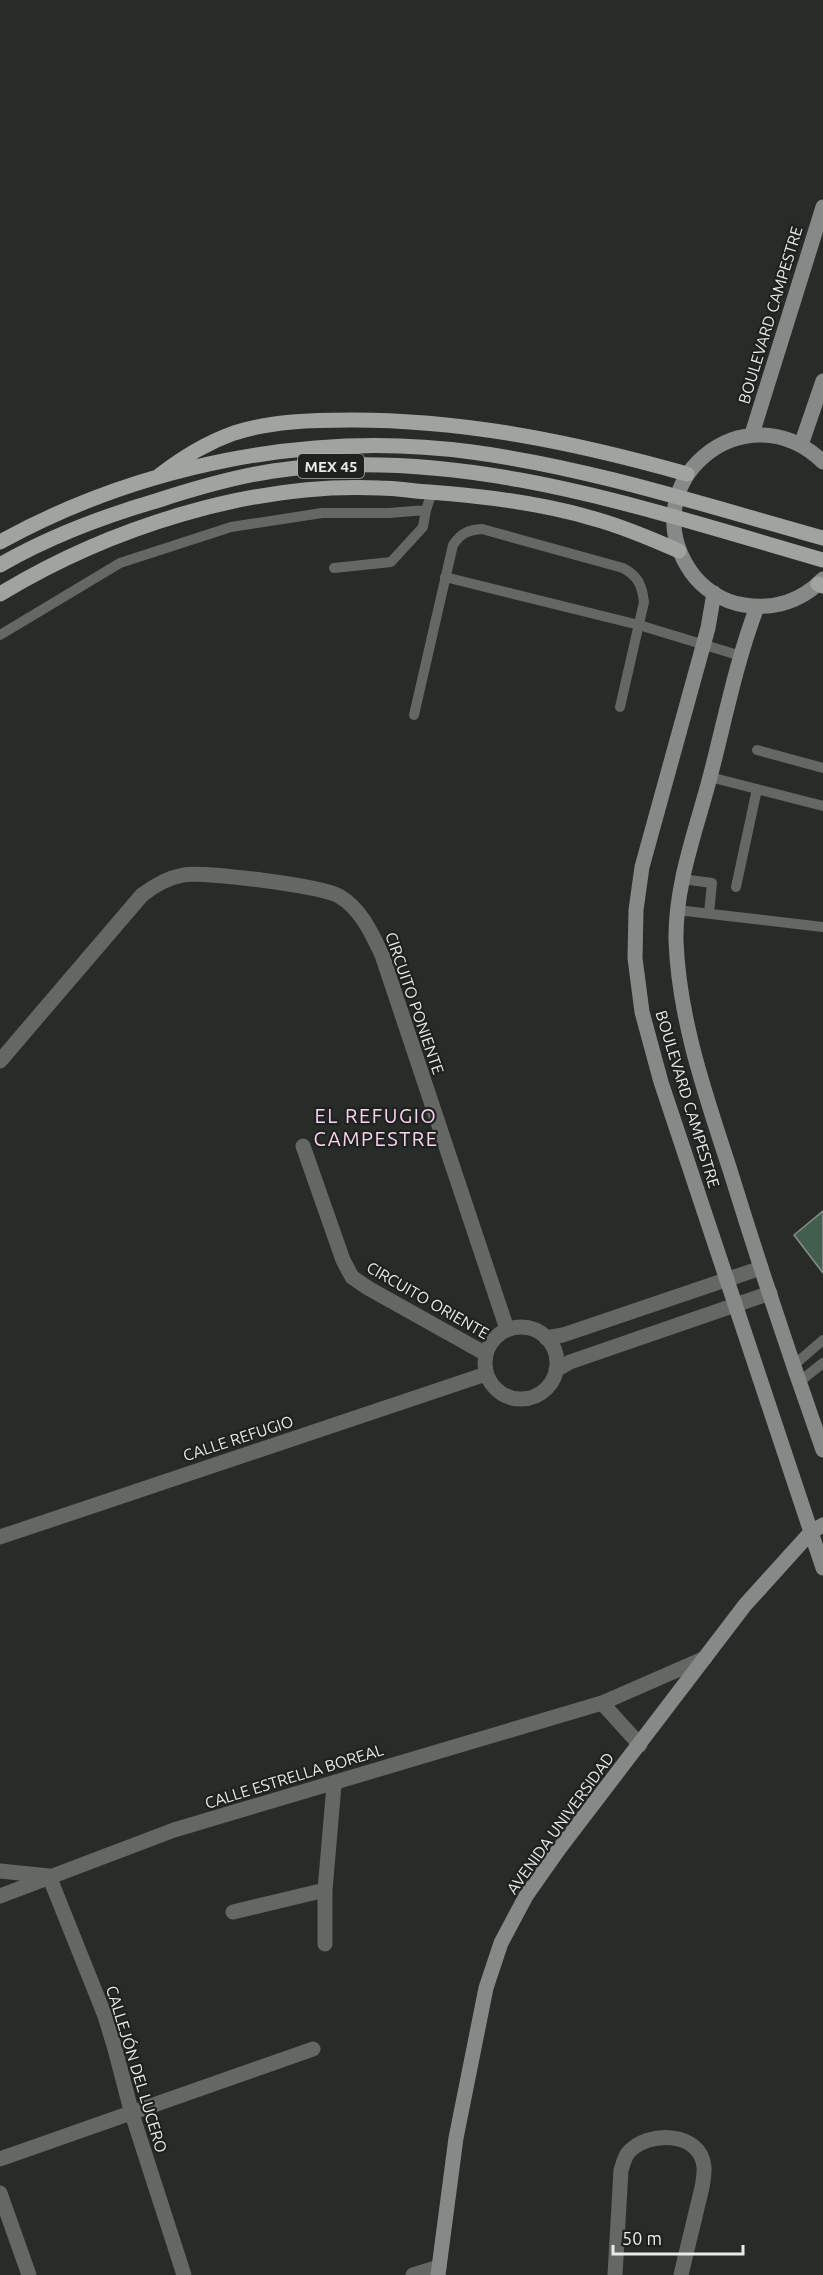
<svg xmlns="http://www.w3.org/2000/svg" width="823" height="2275" viewBox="0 0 823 2275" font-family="Ubuntu,sans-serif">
<rect width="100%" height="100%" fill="#272c28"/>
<!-- building -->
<path fill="#425e4c" stroke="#878d89" stroke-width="1.5" d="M 823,1211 L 823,1273 L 794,1235 Z"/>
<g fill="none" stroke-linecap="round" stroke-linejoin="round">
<!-- lane -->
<path stroke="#656765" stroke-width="10" d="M 334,568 L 391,562 L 423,527 L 426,510
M 445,577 L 639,625 L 741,656
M 0,635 L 120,563 L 231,527 L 322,513 L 389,513 L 426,510 L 432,492
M 414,715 L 453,545 C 461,533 468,530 482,529 L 623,568 C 638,576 642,585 644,602 L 620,707
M 757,750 L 823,768
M 710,777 L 823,806
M 682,879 L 712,883 L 709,913
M 736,887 L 757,789
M 677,910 L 823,927
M 794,1365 L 823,1340
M 799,1382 L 823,1363"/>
<!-- street -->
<path stroke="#656765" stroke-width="15" d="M 0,1061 L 142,895 C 155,885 167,878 183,875 C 204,871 322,886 339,896 C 361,909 371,932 382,955 L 507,1329
M 303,1146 L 343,1260 L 352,1277 L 368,1288 L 486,1354
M485 1363a36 36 0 1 1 72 0a36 36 0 1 1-72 0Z
M 546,1338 L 563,1335 L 761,1268
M 556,1370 L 570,1362 L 770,1293
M 0,1537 L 486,1374
M 602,1703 L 640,1745
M 0,1871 L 49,1876 L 105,2016 L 115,2049 L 132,2114 L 184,2275
M 0,1896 L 174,1830 L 602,1703 L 705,1658
M 233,1912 L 325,1890
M 325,1944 L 325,1890 L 334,1785
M 0,2159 L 313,2049
M 0,2193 L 29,2275
M 413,2275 L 439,2267
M 615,2275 L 621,2170 C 623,2165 624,2158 628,2153 C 647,2130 701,2131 704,2167 C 705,2181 700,2195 697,2208 C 692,2230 686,2253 681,2275"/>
<!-- secondary -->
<path stroke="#858987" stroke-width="15" d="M 752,434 L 823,207
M 801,445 L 823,381
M 823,462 C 745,387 630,483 691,572 C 703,589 723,602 744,605 C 774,610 802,601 823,579
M 714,593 L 708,628 L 642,867 L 636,910 L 635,958 L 642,1012 L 661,1082 L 823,1568
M 757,607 C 736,662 725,720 710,777 C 696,831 675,884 676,941 C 679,1020 706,1096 730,1170 C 759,1264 790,1357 823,1450
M 438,2275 L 456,2138 L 486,1988 L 501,1943 L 526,1896 L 559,1849 L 745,1605 L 811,1532 L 823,1525"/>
<!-- primary -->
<path stroke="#9fa4a0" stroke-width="15" d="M 160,475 C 183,457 206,443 234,433 C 271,421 313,420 352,420 C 467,420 577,443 687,474
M 0,542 C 140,465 312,430 472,452 C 591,468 707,506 823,538
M 0,565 C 50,536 104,516 159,500 C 196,488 234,477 273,471 C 461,444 645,509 823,560
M 818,584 L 823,586
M 0,594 C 109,528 251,482 380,488 C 396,488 413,491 429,492 C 484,496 542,503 595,519 C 624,527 652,539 679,551"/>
</g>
<g text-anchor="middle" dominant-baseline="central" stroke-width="4.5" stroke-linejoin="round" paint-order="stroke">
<!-- shield labels -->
<rect fill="#1d221f" stroke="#abafac" stroke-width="1.5" x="298" y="454" width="66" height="24" rx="4.5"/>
<g font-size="15" font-weight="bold" fill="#e8ebe9">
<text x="331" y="466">MEX 45</text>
</g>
<!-- street labels -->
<g font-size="16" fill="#e8ebe9" stroke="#1d221f">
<text transform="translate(770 315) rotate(-73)">BOULEVARD CAMPESTRE</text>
<text transform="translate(415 1003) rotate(71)">CIRCUITO PONIENTE</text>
<text transform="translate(688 1099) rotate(73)">BOULEVARD CAMPESTRE</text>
<text transform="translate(428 1300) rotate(30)">CIRCUITO ORIENTE</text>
<text transform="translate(238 1438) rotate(-18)">CALLE REFUGIO</text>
<text transform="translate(294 1776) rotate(-17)">CALLE ESTRELLA BOREAL</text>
<text transform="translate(560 1823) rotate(-54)">AVENIDA UNIVERSIDAD</text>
<text transform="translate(137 2069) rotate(73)">CALLEJÓN DEL LUCERO</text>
</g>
<!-- quarter labels -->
<g font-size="20" letter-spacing="1.5" fill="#fcd3f1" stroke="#1d221f">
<text x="376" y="1115">EL REFUGIO<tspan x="376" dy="23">CAMPESTRE</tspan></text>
</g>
</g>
<!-- scale -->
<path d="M613 2245v9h130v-9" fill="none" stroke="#e8ebe9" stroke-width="3"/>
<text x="622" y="2245" font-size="18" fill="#e8ebe9" stroke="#1d221f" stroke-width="4.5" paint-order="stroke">50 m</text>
</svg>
